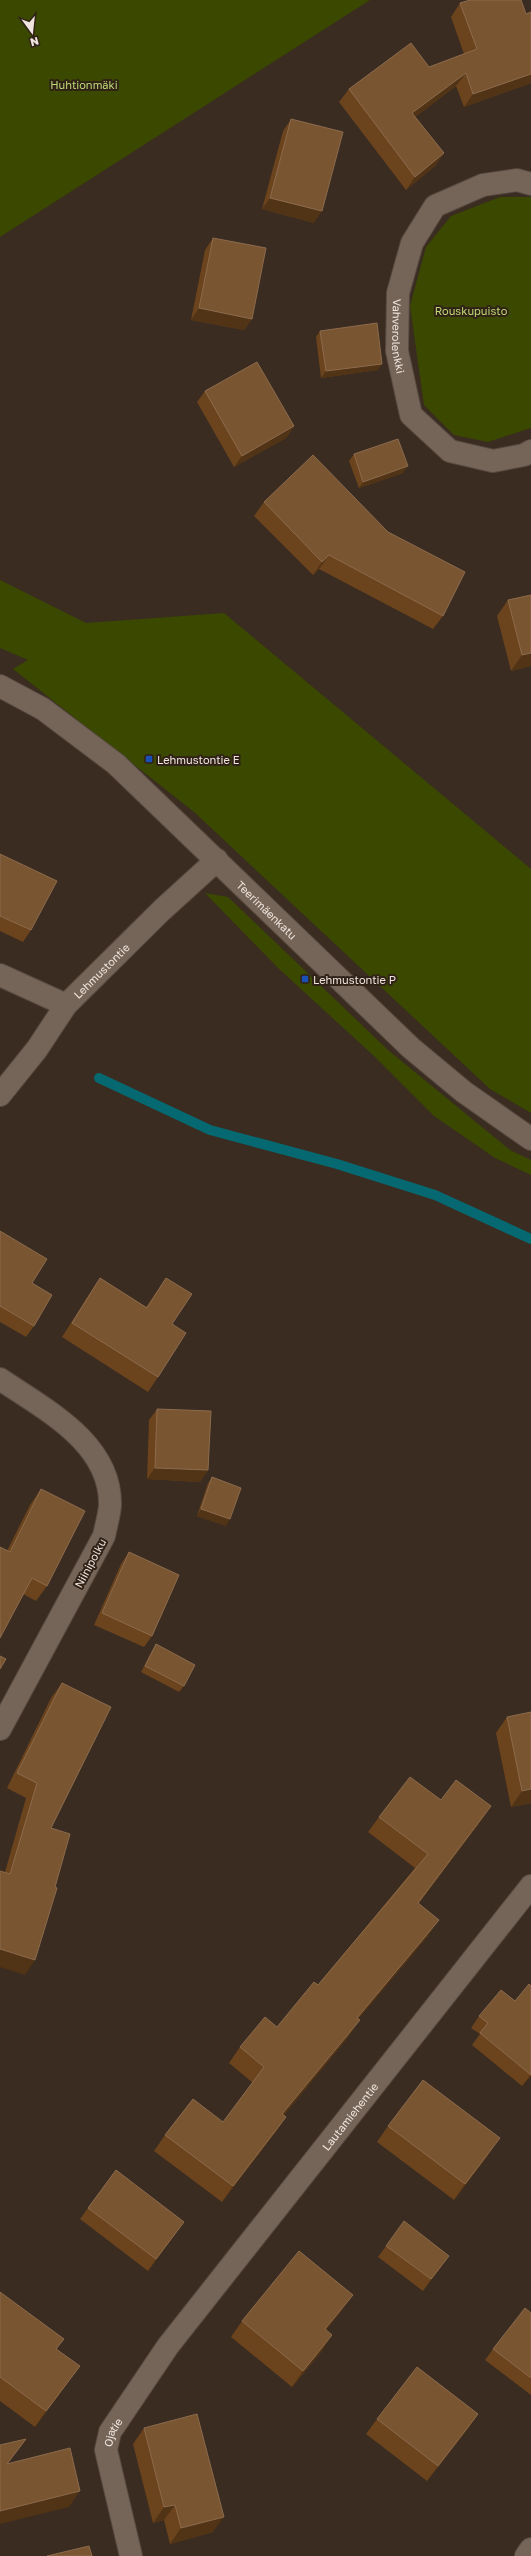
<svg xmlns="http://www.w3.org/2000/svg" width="531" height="2556" viewBox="0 0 531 2556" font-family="'Golos Text',sans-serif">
<rect width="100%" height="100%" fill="#3a2c21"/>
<!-- green -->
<path fill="#3a4800" d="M 0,0 L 370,0 L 0,237 Z
M 500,197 L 531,197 L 531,428 L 488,442 L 454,435 L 424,405 L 410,306 L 426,247 L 451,216 Z
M 0,580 L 86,623 L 224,613 L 531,869 L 531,1113 L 490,1089 L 194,812 L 13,669 L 28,660 L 0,648 Z
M 205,893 L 228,897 L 388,1050 L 510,1150 L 531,1160 L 531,1175 L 495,1158 L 434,1116 L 375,1057 L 278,968 Z"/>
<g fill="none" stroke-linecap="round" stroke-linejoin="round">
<!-- stream -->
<path stroke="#066870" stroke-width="10" d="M 99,1078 L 210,1130 L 337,1164 L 435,1195 L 531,1239"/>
<!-- minor casing -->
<g stroke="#574a41" stroke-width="24">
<g id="minor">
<path id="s1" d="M 531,184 L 517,180 L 483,185 L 435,206 L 412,243 L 398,293 L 397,351 L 411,415 L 450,451 L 493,461 L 524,455 L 531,451"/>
<path id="s2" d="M 0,686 L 43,709 L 116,764 L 411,1048 L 464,1092 L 531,1139"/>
<path d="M 0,975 L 66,1005"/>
<path id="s3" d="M 0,1095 L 37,1049 L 66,1005 L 162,910 L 217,860"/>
<path d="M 0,1379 C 44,1409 112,1443 110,1506 C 109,1516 106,1526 104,1536 L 0,1729"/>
<path id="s4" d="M 131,2556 L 106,2450 L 110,2432 L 168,2346 L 531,1886"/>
<path d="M 526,2556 L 531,2549"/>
</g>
</g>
<!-- minor -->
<use href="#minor" stroke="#756558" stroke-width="22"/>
</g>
<!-- wall -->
<path fill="#6b431d" d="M 460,3 L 526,14 L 531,12 L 531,83 L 464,107 L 456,86 L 415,117 L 444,153 L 435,166 L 406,190 L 339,102 L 349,89 L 429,67 L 464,54 L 451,17 Z
M 291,119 L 314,223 L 262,209 L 283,131 Z
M 213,238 L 252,319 L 244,330 L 191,320 L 205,250 Z
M 320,331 L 378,370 L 321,378 L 316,337 Z
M 205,391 L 294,426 L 286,438 L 234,467 L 197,402 Z
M 354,454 L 403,473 L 359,488 L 349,461 Z
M 264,502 L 443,616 L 433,629 L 319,569 L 313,575 L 254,516 Z
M 508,600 L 531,666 L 511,671 L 497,616 Z
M 0,854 L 31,930 L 23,942 L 0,931 Z
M 0,1231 L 32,1283 L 34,1326 L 26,1337 L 0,1322 Z
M 100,1278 L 146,1307 L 166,1278 L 172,1324 L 158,1377 L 148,1392 L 62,1337 L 90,1293 Z
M 157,1409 L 208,1470 L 200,1482 L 147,1479 L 149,1420 Z
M 212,1477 L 226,1526 L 197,1516 L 208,1483 Z
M 41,1489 L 47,1586 L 36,1601 L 23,1594 L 7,1551 L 30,1505 Z
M 129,1552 L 152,1636 L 144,1647 L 94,1625 L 121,1564 Z
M 156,1644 L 184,1686 L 179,1692 L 141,1672 L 152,1651 Z
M 62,1683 L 51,1828 L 25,1975 L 5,1872 L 26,1798 L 7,1788 L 51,1698 Z
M 507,1717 L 531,1803 L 511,1807 L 496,1733 Z
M 441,1800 L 491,1806 L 480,1822 L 419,1903 L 428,1936 L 358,2019 L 349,2036 L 284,2115 L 286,2117 L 275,2133 L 222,2202 L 154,2151 L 165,2135 L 223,2122 L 253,2083 L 229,2063 L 240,2047 L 277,2027 L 318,1985 L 415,1868 L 368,1832 L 379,1817 Z
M 531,1986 L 531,2076 L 522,2086 L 472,2045 L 480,2034 L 471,2028 L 479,2016 L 515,2001 Z
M 388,2126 L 489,2154 L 454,2200 L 377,2142 Z
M 88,2208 L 176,2233 L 148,2271 L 80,2219 Z
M 386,2246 L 441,2267 L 423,2291 L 378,2257 Z
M 0,2292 L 57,2349 L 69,2381 L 35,2427 L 0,2401 Z
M 342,2310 L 326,2330 L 322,2351 L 292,2387 L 231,2337 L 242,2321 Z
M 531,2313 L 531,2395 L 485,2360 L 493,2349 Z
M 478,2414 L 467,2430 L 427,2481 L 366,2434 L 377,2419 Z
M 144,2428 L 213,2532 L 170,2544 L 164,2520 L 153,2523 L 133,2444 Z"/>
<!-- shaded-wall -->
<path fill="#513316" d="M 466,73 L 456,86 L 403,126 L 412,113 Z
M 531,74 L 531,83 L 464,107 L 473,94 Z
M 444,153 L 435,166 L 406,190 L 415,177 Z
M 270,198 L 322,211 L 314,223 L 262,209 Z
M 199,308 L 252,319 L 244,330 L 191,320 Z
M 382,364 L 378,370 L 321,378 L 326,371 Z
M 294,426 L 286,438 L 234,467 L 242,456 Z
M 408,466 L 403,473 L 359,488 L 363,482 Z
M 329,555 L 319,569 L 313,575 L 322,562 Z
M 531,653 L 531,666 L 511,671 L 522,655 Z
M 155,1468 L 208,1470 L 200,1482 L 147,1479 Z
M 201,1509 L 230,1519 L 226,1526 L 197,1516 Z
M 531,1789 L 531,1803 L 511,1807 L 522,1791 Z
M 491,1806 L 480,1822 L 408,1918 L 418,1903 Z
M 439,1920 L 428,1936 L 346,2034 L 357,2018 Z
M 0,1949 L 35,1960 L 25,1975 L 0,1967 Z
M 360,2020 L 349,2036 L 272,2130 L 282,2114 Z
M 531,2074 L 531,2076 L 522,2086 Z
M 286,2117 L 275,2133 L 222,2202 L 233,2186 Z
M 500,2138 L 489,2154 L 454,2200 L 465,2184 Z
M 184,2222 L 176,2233 L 148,2271 L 156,2259 Z
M 449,2256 L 441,2267 L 423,2291 L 431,2279 Z
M 353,2295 L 342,2310 L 314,2345 L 325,2329 Z
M 332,2335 L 322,2351 L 292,2387 L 303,2371 Z
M 80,2366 L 69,2381 L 35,2427 L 46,2411 Z
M 478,2414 L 467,2430 L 427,2481 L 438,2466 Z
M 80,2491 L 69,2507 L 0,2524 L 0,2511 Z
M 175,2505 L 164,2520 L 153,2523 L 164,2507 Z
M 224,2517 L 213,2532 L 170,2544 L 181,2528 Z"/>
<!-- building -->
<path fill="#795532" stroke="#8c6b4d" d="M 470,0 L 521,0 L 526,14 L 531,12 L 531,74 L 473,94 L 466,73 L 412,113 L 444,153 L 415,177 L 349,89 L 411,43 L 429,67 L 477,49 L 460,3 Z
M 291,119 L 343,132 L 322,211 L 270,198 Z
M 213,238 L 266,248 L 252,319 L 199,308 Z
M 377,323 L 382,364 L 326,371 L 320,331 Z
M 257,362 L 294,426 L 242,456 L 205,391 Z
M 398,439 L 408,466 L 363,482 L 354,454 Z
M 313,455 L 388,532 L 465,572 L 443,616 L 329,555 L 322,562 L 264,502 Z
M 531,595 L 531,653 L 522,655 L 508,600 Z
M 0,854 L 57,881 L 31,930 L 0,916 Z
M 0,1231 L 47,1259 L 32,1283 L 52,1295 L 34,1326 L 0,1306 Z
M 100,1278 L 147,1308 L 166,1278 L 192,1294 L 172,1324 L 186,1333 L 158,1377 L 72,1323 Z
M 157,1409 L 211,1411 L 208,1470 L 155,1468 Z
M 212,1477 L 241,1488 L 230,1519 L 201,1509 Z
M 41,1489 L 85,1511 L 47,1586 L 32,1578 L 0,1638 L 0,1547 L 10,1552 Z
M 129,1552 L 179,1575 L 152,1636 L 102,1613 Z
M 156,1644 L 195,1665 L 184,1686 L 145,1666 Z
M 0,1656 L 6,1659 L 0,1669 Z
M 62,1683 L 111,1707 L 51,1828 L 70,1834 L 55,1887 L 57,1888 L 35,1960 L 0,1949 L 0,1871 L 10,1874 L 37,1783 L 17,1773 Z
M 531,1712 L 531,1789 L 522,1791 L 507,1717 Z
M 410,1777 L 441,1800 L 456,1780 L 491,1806 L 418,1903 L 439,1920 L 357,2018 L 360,2020 L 282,2114 L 286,2117 L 233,2186 L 165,2135 L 193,2099 L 223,2122 L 264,2067 L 240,2047 L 265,2017 L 277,2027 L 314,1982 L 318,1985 L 428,1854 L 379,1817 Z
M 529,1984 L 531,1986 L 531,2075 L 480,2033 L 488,2023 L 479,2016 L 501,1990 L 515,2001 Z
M 423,2080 L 500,2138 L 465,2184 L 388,2126 Z
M 116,2170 L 184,2222 L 156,2259 L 88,2208 Z
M 404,2221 L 449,2256 L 431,2279 L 386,2246 Z
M 299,2251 L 353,2295 L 325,2329 L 332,2335 L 303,2371 L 242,2321 Z
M 0,2292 L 64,2339 L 56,2349 L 80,2366 L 46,2411 L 0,2377 Z
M 525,2308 L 531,2313 L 531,2378 L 493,2349 Z
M 417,2367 L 478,2414 L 438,2466 L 377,2419 Z
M 197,2414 L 224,2517 L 181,2528 L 175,2505 L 164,2507 L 144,2428 Z
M 26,2439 L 7,2464 L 70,2448 L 80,2491 L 0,2511 L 0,2445 Z
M 89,2546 L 92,2556 L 47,2556 Z"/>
<!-- markers -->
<g fill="#1a4fb4" stroke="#302217" stroke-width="1.5">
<rect x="145" y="755" width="8" height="8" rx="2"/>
<rect x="301" y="975" width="8" height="8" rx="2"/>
</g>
<g text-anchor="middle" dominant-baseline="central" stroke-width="4" stroke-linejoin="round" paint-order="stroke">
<!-- park labels -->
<g font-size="11" fill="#bdd875" stroke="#302217">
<text x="84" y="84">Huhtionmäki</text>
<text x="471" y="310">Rouskupuisto</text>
</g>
<!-- street labels -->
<g font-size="11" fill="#efe5de" stroke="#302217">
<text stroke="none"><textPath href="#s1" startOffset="240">Vahverolenkki</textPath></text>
<text stroke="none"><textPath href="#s2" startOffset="350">Teerimäenkatu</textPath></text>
<text stroke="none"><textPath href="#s3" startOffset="161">Lehmustontie</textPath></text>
<text transform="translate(90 1563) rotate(-62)">Niinipolku</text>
<text stroke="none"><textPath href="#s4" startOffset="524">Lautamiehentie</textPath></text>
<text stroke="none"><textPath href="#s4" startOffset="128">Ojatie</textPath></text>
</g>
<!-- poi labels -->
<g font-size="11" fill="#efe5de" stroke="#302217" text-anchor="start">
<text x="157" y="759">Lehmustontie E</text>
<text x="313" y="979">Lehmustontie P</text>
</g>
</g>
<!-- north arrow -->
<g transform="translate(32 32) rotate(165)" stroke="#302217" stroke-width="3" paint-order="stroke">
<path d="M0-3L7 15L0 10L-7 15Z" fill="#efe5de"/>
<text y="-6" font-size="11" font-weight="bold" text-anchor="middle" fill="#efe5de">N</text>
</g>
</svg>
